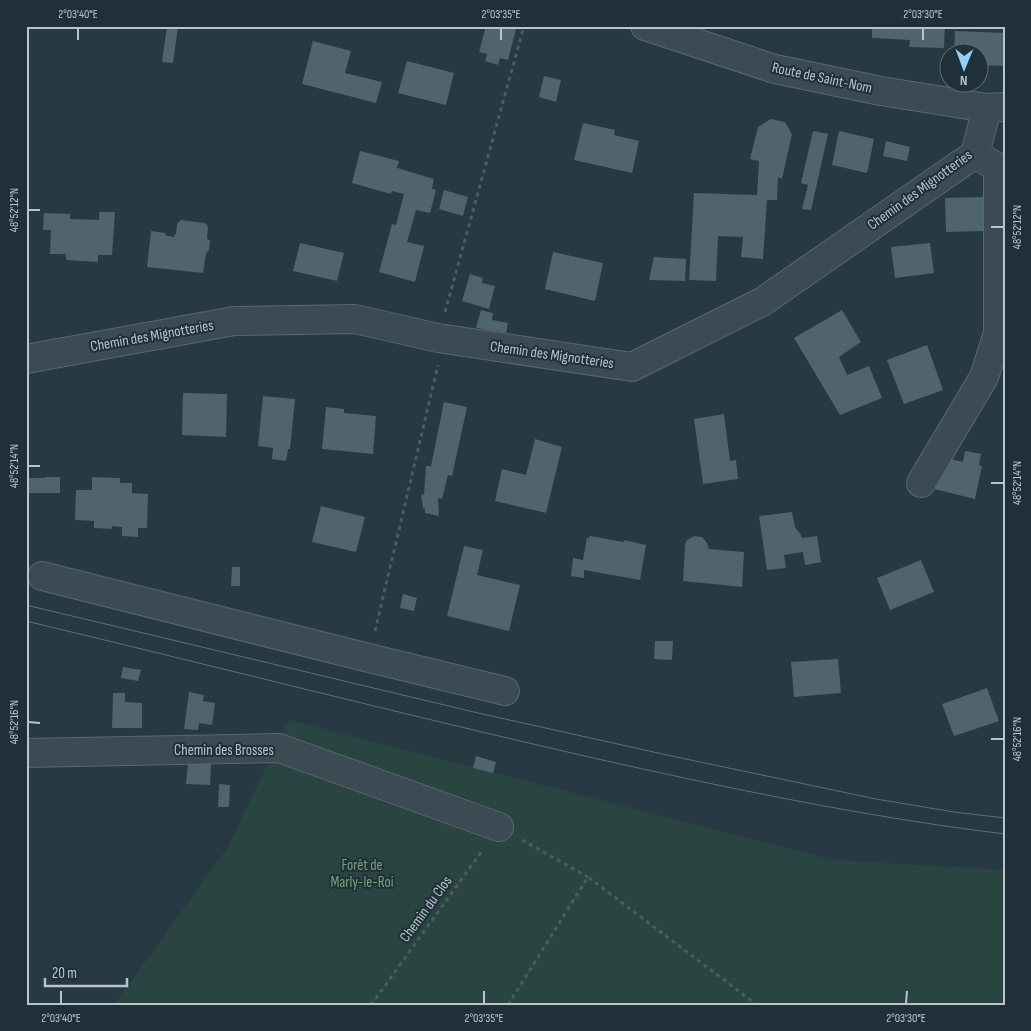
<svg xmlns="http://www.w3.org/2000/svg" width="1031" height="1031" viewBox="0 0 1031 1031" font-family="'Sofia Sans Condensed',sans-serif">
<rect width="100%" height="100%" fill="#273943"/>
<!-- green -->
<path fill="#294441" d="M 289,720 L 834,860 L 1005,870 L 1005,1005 L 114,1005 L 227,848 Z"/>
<!-- building -->
<path fill="#50646e" d="M 167,26 L 178,26 L 173,63 L 162,62 Z
M 486,26 L 517,26 L 508,60 L 500,58 L 498,65 L 485,61 L 487,54 L 479,52 Z
M 872,26 L 945,26 L 944,48 L 909,47 L 910,40 L 872,38 Z
M 955,31 L 1005,33 L 1005,66 L 978,65 L 978,52 L 954,52 Z
M 313,41 L 351,51 L 345,73 L 382,82 L 376,103 L 302,84 Z
M 407,61 L 454,73 L 446,105 L 398,93 Z
M 544,76 L 561,80 L 556,102 L 539,97 Z
M 771,119 L 785,122 L 792,134 L 782,179 L 778,177 L 777,200 L 767,200 L 763,259 L 741,257 L 743,237 L 718,236 L 716,281 L 689,280 L 694,193 L 757,195 L 759,161 L 750,159 L 758,127 Z
M 583,123 L 615,130 L 614,135 L 639,141 L 632,173 L 574,160 Z
M 813,131 L 828,134 L 811,210 L 802,209 L 808,185 L 801,183 Z
M 839,131 L 874,139 L 867,173 L 832,165 Z
M 886,141 L 910,147 L 907,161 L 883,156 Z
M 360,151 L 399,161 L 397,168 L 434,179 L 432,189 L 436,190 L 430,213 L 416,210 L 407,242 L 424,246 L 415,282 L 379,272 L 392,224 L 396,225 L 404,194 L 392,191 L 391,194 L 352,183 Z
M 444,190 L 468,197 L 463,216 L 439,209 Z
M 983,197 L 984,231 L 946,232 L 945,198 Z
M 99,212 L 115,212 L 112,255 L 98,255 L 98,262 L 66,260 L 66,254 L 50,254 L 51,230 L 43,230 L 44,213 L 70,214 L 70,219 L 99,220 Z
M 181,220 L 205,223 L 208,227 L 207,238 L 210,241 L 209,250 L 206,253 L 203,273 L 147,267 L 151,231 L 166,233 L 165,235 L 174,237 L 175,234 L 176,234 L 177,224 Z
M 300,243 L 344,253 L 337,281 L 293,271 Z
M 930,243 L 934,273 L 895,278 L 891,247 Z
M 553,252 L 603,263 L 595,301 L 545,289 Z
M 654,257 L 686,259 L 685,281 L 649,280 Z
M 470,274 L 483,278 L 482,283 L 495,286 L 489,309 L 462,301 Z
M 481,310 L 493,313 L 492,320 L 508,323 L 506,333 L 476,328 Z
M 842,310 L 861,342 L 839,357 L 847,375 L 869,366 L 882,398 L 840,415 L 794,338 Z
M 927,345 L 943,390 L 904,404 L 887,360 Z
M 183,393 L 227,394 L 226,437 L 182,435 Z
M 263,396 L 295,399 L 290,449 L 288,449 L 286,461 L 272,459 L 273,448 L 258,446 Z
M 444,402 L 467,407 L 452,476 L 448,475 L 442,499 L 438,498 L 439,516 L 425,513 L 425,508 L 423,508 L 421,494 L 424,495 L 426,466 L 431,466 Z
M 326,407 L 344,409 L 344,413 L 376,416 L 373,454 L 322,449 Z
M 724,414 L 730,461 L 736,460 L 738,479 L 703,484 L 694,419 Z
M 535,439 L 562,447 L 546,513 L 495,501 L 502,469 L 526,475 Z
M 965,451 L 981,454 L 979,465 L 982,466 L 975,499 L 934,489 L 941,457 L 963,462 Z
M 45,477 L 60,477 L 60,493 L 29,493 L 29,478 L 45,478 Z
M 92,477 L 120,478 L 120,483 L 132,483 L 132,493 L 148,494 L 147,528 L 138,528 L 138,537 L 122,536 L 122,527 L 112,526 L 112,529 L 94,528 L 94,521 L 75,520 L 76,490 L 92,490 Z
M 321,506 L 365,517 L 356,552 L 312,542 Z
M 792,512 L 795,527 L 801,535 L 802,538 L 817,536 L 821,562 L 805,565 L 803,552 L 784,555 L 786,568 L 767,570 L 759,516 Z
M 590,536 L 623,542 L 624,540 L 646,545 L 640,580 L 584,570 L 584,578 L 571,576 L 573,558 L 583,560 L 587,538 L 589,538 Z
M 694,536 L 702,537 L 707,543 L 709,549 L 744,552 L 742,587 L 683,581 L 685,544 L 687,540 Z
M 464,546 L 483,550 L 477,575 L 520,585 L 509,631 L 447,616 Z
M 921,560 L 934,592 L 890,610 L 877,578 Z
M 232,567 L 240,567 L 240,586 L 231,586 Z
M 403,594 L 417,598 L 414,611 L 400,608 Z
M 655,641 L 673,641 L 672,660 L 654,659 Z
M 838,659 L 841,693 L 794,697 L 791,662 Z
M 123,667 L 141,670 L 138,681 L 121,678 Z
M 987,688 L 999,721 L 954,736 L 942,704 Z
M 189,692 L 204,695 L 203,701 L 215,703 L 212,725 L 199,723 L 198,730 L 184,729 Z
M 113,693 L 125,693 L 125,702 L 142,703 L 142,728 L 112,728 Z
M 476,756 L 496,762 L 493,773 L 473,768 Z
M 188,763 L 211,764 L 210,785 L 186,784 Z
M 219,784 L 230,785 L 229,807 L 218,807 Z"/>
<g fill="none" stroke-linecap="round" stroke-linejoin="round">
<!-- minor casing -->
<g stroke="#5a6870" stroke-width="30">
<path id="minor" d="M 645,26 L 775,69 L 881,91 L 987,108 L 1005,107
M 26,359 L 234,321 L 355,319 L 438,338 L 632,367 L 762,302 L 975,154 L 987,108
M 921,483 L 984,377 L 998,333 L 998,168 L 975,154
M 42,576 L 369,658 L 505,691
M 26,753 L 279,748 L 499,827"/>
</g>
<!-- path -->
<path stroke="#48605d" stroke-width="3" stroke-dasharray="4 4" stroke-linecap="butt" d="M 445,312 L 524,26
M 375,631 L 438,365
M 522,840 L 588,877
M 371,1005 L 482,851
M 508,1005 L 588,877 L 757,1005"/>
<!-- minor -->
<use href="#minor" stroke="#3c4a53" stroke-width="28"/>
<!-- tram -->
<path stroke="#5e6f7a" stroke-width="1" d="M 26,605 L 478,713 L 667,755 L 876,799 L 954,812 L 1005,818
M 26,621 C 214,666 401,714 589,757 C 727,788 865,817 1005,834"/>
</g>
<!-- ticks -->
<path fill="none" stroke="#b9c5cd" stroke-width="2" d="M 78,40 L 78,28M 501,40 L 501,28M 923,40 L 923,28M 28,210 L 40,210M 991,227 L 1004,227M 28,466 L 40,466M 991,483 L 1004,483M 28,722 L 40,723M 991,739 L 1004,739M 61,1004 L 61,991M 484,1004 L 484,991M 906,1004 L 907,991"/>
<g text-anchor="middle" dominant-baseline="central" stroke-width="4" stroke-linejoin="round" paint-order="stroke">
<!-- street labels -->
<g font-size="15" fill="#b9c5cd" stroke="#203038">
<text transform="translate(822 78) rotate(12)">Route de Saint-Nom</text>
<text transform="translate(920 190) rotate(-36)">Chemin des Mignotteries</text>
<text transform="translate(152 336) rotate(-10)">Chemin des Mignotteries</text>
<text transform="translate(552 355) rotate(8)">Chemin des Mignotteries</text>
<text x="224" y="750">Chemin des Brosses</text>
<text transform="translate(426 909) rotate(-54)">Chemin du Clos</text>
</g>
<!-- park labels -->
<g font-size="15" fill="#77a277" stroke="#203038">
<text x="362" y="865">Forêt de<tspan x="362" dy="17">Marly-le-Roi</tspan></text>
</g>
</g>
<!-- border -->
<rect width="1031" height="1031" fill="none" stroke="#203038" stroke-width="55"/>
<!-- north arrow -->
<g transform="translate(964 68) rotate(181)"><circle r="24" fill="#203038" stroke="#5d6c74"/>
<path d="M0-4L9 19L0 12L-9 19Z" fill="#92d0f8"/>
<text y="-8" font-size="14" font-weight="bold" text-anchor="middle" fill="#b9c5cd">N</text>
</g>
<!-- scale -->
<path d="M45 978v8h82v-8" fill="none" stroke="#b9c5cd" stroke-width="2.5"/>
<text x="52" y="978" font-size="15" fill="#b9c5cd" stroke="#203038" stroke-width="4" paint-order="stroke">20 m</text>
<rect x="28" y="28" width="976" height="976" fill="none" stroke="#b9c5cd" stroke-width="2"/>
<g font-size="12" text-anchor="middle" fill="#b9c5cd">
<text x="78" y="18">2°03'40"E</text>
<text x="501" y="18">2°03'35"E</text>
<text x="923" y="18">2°03'30"E</text>
<text transform="translate(14 210) rotate(-90)" y="4">48°52'12"N</text>
<text transform="translate(1017 227) rotate(-90)" y="4">48°52'12"N</text>
<text transform="translate(14 466) rotate(-90)" y="4">48°52'14"N</text>
<text transform="translate(1017 483) rotate(-90)" y="4">48°52'14"N</text>
<text transform="translate(14 722) rotate(-90)" y="4">48°52'16"N</text>
<text transform="translate(1017 739) rotate(-90)" y="4">48°52'16"N</text>
<text x="61" y="1022">2°03'40"E</text>
<text x="484" y="1022">2°03'35"E</text>
<text x="906" y="1022">2°03'30"E</text>
</g>
</svg>
